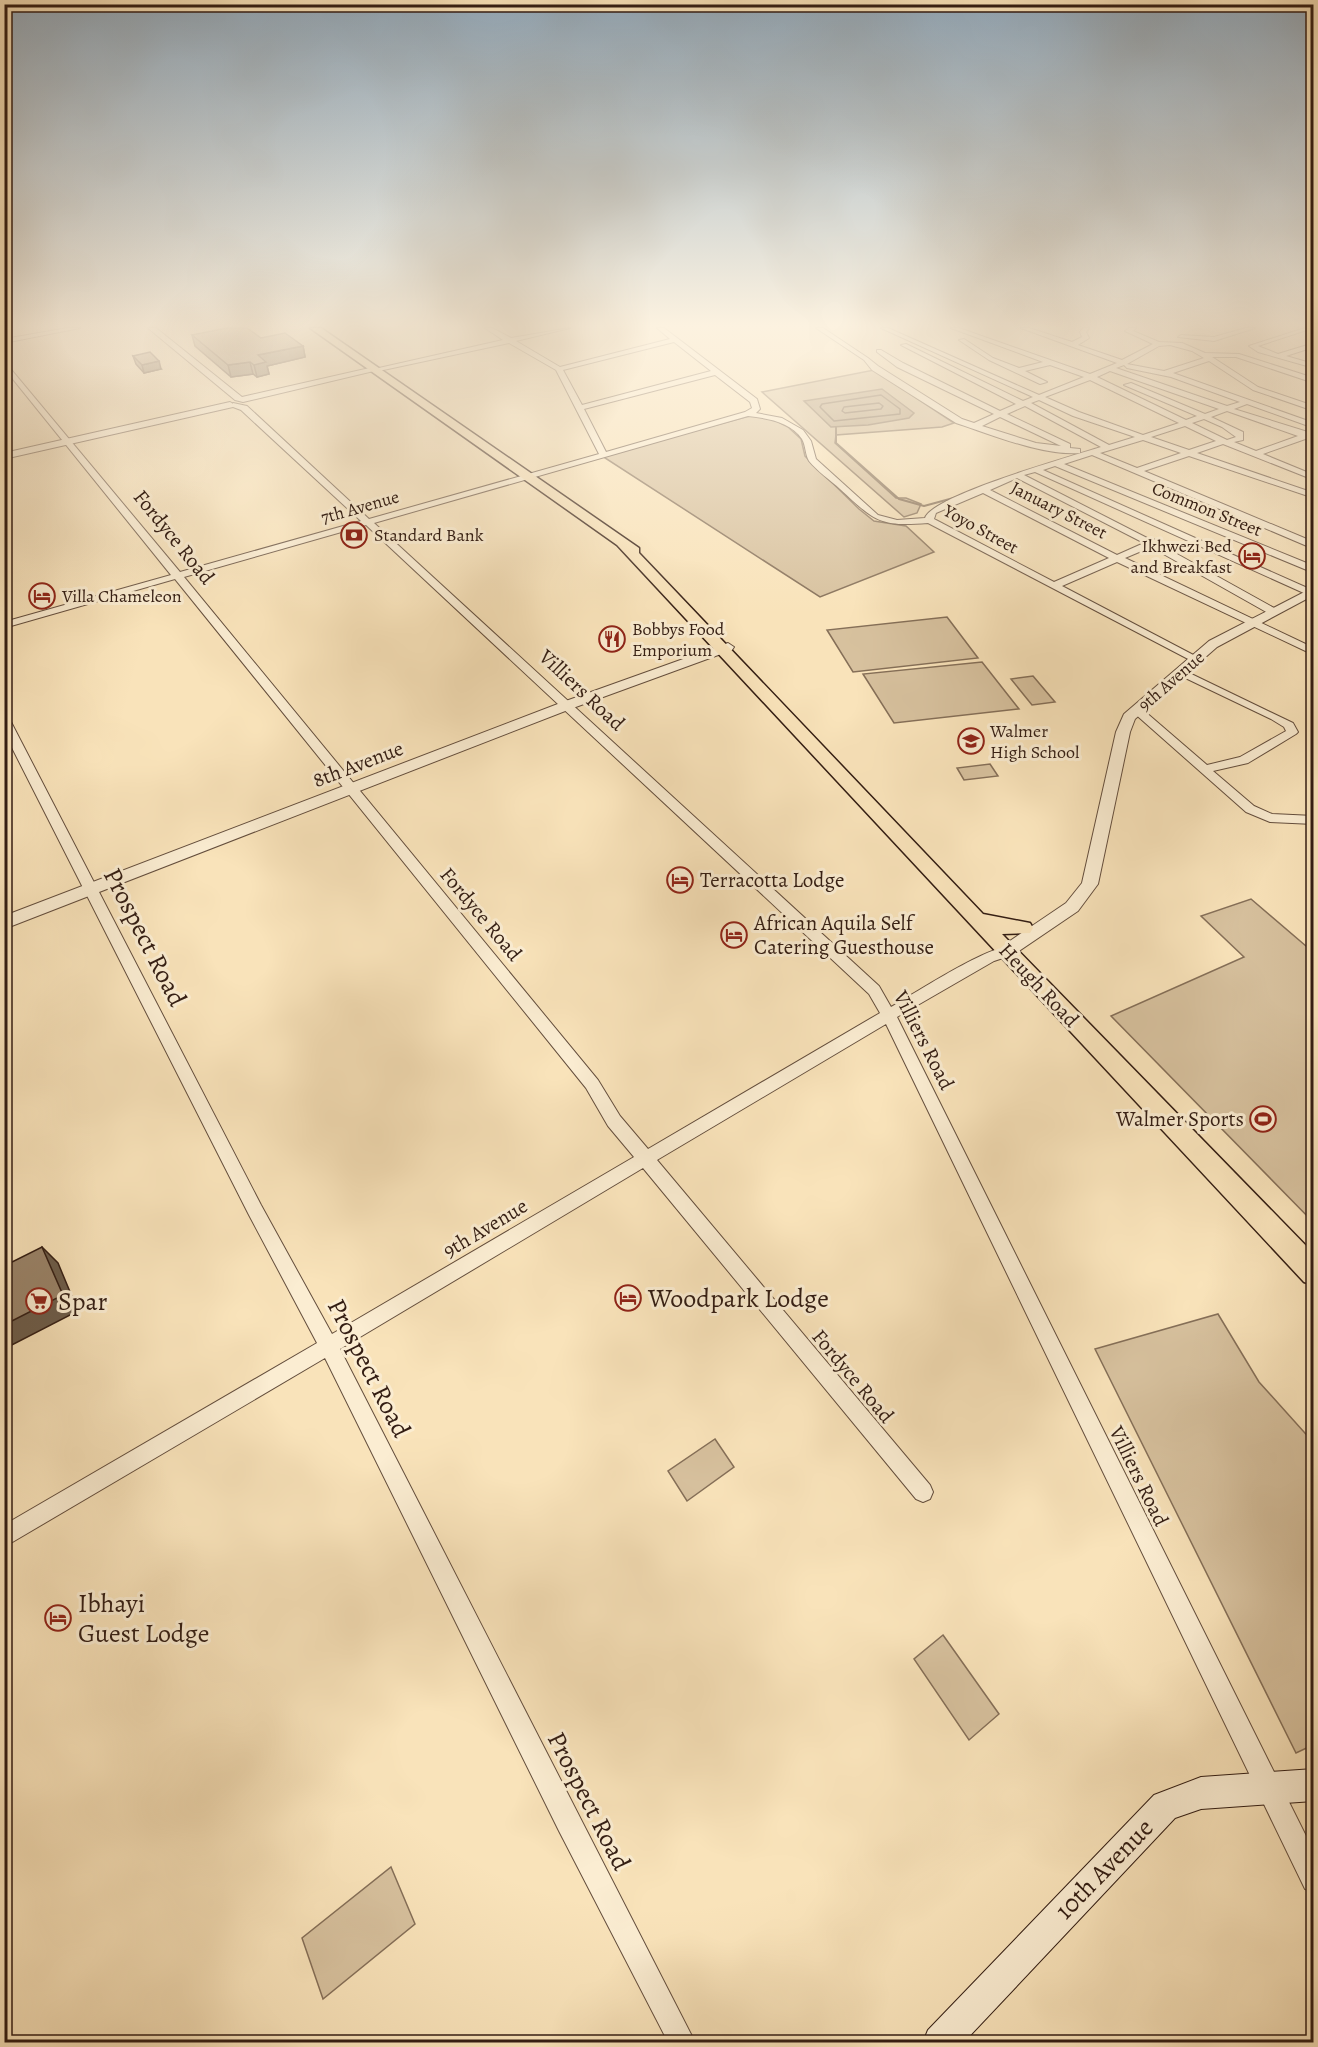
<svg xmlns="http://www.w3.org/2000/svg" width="1318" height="2047" viewBox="0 0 1318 2047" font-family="Alegreya,serif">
<rect width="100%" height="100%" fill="#f9e3ba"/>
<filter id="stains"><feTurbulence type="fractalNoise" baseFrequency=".00333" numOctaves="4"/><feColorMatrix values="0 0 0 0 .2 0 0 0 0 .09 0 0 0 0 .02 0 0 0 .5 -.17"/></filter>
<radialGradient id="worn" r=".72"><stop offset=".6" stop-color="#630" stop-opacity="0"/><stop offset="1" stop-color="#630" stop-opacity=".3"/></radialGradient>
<!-- green -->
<path fill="#d7c19e" stroke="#856f58" stroke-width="1.5" d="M 874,370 L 954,423 L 942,427 L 836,435 L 835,443 L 896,498 L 906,498 L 921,504 L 917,513 L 904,517 L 762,392 Z
M 753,415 L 774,420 L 788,427 L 801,439 L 805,456 L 859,509 L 874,521 L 906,526 L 934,552 L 820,597 L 602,456 Z
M 947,617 L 978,658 L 853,672 L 827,630 Z
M 982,662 L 1019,709 L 894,723 L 863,674 Z
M 1033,676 L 1055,702 L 1032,705 L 1011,679 Z
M 990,764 L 998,776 L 964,780 L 957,768 Z
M 1251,899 L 1313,952 L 1313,1222 L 1111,1016 L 1244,957 L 1201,916 Z
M 1218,1314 L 1259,1382 L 1313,1442 L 1313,1745 L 1296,1753 L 1095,1349 Z
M 715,1439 L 734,1467 L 687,1501 L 668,1471 Z
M 943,1635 L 999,1714 L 969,1740 L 914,1659 Z
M 391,1867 L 415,1924 L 323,1999 L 302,1938 Z"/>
<!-- water -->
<path fill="#b6a081" stroke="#826c55" stroke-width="1.5" d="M 882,389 L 914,413 L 909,418 L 868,425 L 831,427 L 804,401 Z"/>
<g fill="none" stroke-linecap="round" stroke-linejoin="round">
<!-- shore -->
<path stroke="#745e4a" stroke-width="1.5" d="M 881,395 L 900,409 L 900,414 L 834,421 L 820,407 L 822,404 Z
M 879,403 L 883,406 L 881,409 L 845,413 L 842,411 L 844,407 Z"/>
<!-- stream -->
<path stroke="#826c55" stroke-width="2" d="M 836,427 L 836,443 L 899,499 L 924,506 L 957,497"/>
<!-- minor casing -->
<g stroke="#644e3d" stroke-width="2">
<path id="minor" d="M 68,328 L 80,328 L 4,343 L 4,339 Z
M 485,328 L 492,328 L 511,338 L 570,328 L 516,341 L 560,367 L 670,339 L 657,328 L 664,328 L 757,399 L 760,409 L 756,413 L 782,418 L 803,430 L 811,441 L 816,459 L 878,515 L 897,520 L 925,518 C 931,496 1075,455 1101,447 L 1025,406 L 1007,414 L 1070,444 L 1070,448 L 1080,449 L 1080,453 C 1042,456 990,434 956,423 L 872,370 L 864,360 L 816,328 L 823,328 L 868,358 L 878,366 L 962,419 L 974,423 L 994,414 L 897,367 L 877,352 L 877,350 L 881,350 L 903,363 L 1000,411 L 1016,404 L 901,345 L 906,344 L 1023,401 L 1033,397 L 881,328 L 888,328 L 1039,395 L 1084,377 L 1050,365 L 1025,371 L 1047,382 L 1040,384 L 989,360 L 959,340 L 964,339 L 993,358 L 1019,368 L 1043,362 L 951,328 L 959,328 L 1090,374 L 1117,363 L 1021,328 L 1029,328 L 1072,342 L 1082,337 L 1080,332 L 1083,328 L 1089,328 L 1086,332 L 1089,338 L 1078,345 L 1122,360 L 1153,344 L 1125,331 L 1129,328 L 1136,328 L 1133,331 L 1159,342 L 1182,343 L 1205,353 L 1239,354 L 1314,378 L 1314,383 L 1236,357 L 1212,357 L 1258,387 L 1314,406 L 1314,411 L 1253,390 L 1209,361 L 1173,373 L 1314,423 L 1314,428 L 1247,404 L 1234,409 L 1311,433 L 1311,437 L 1263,454 L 1314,475 L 1314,480 L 1223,444 L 1197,453 L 1314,493 L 1314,498 L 1189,456 L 1144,471 L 1314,542 L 1314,549 L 1092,455 L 1064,464 L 1314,566 L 1314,573 L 1055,466 L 1043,470 L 1312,590 L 1312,594 L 1306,594 L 1035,472 L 1024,475 L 1151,540 L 1160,539 L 1162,541 L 1159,544 L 1276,609 L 1276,613 L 1268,613 L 1151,547 L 1125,558 L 1314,648 L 1314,655 L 1117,562 L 1062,586 L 1201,659 L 1192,661 L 928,523 C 879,527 875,521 840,489 C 830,480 817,471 809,461 C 805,454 806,446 802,439 C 791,422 767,418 748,416 L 374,523 L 879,986 L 891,1007 C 912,995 993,942 1012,947 L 1014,951 L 1012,955 L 994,961 L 897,1017 L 1314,1852 L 1314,1892 L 1305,1889 L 886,1024 L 657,1160 L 930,1485 L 933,1492 L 930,1499 L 923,1502 L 916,1499 L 643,1168 L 340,1349 L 695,2042 L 668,2042 L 559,1831 L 325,1358 L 4,1547 L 4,1525 L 317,1343 L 249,1215 L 4,732 L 4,717 L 10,720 L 261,1205 L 332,1334 L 634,1157 L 608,1126 L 586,1088 L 175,579 L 4,628 L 4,622 L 171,575 L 4,368 L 4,361 L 180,572 L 361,521 L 241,410 L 233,407 L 233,403 L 247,406 L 369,519 L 599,454 L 556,370 L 509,343 L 374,372 L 370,370 L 503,340 ZM 674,342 L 711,371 L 582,405 L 563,370 ZM 1170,345 L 1192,351 L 1204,358 L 1164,371 L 1127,364 L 1159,346 ZM 1124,365 L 1127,368 L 1171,377 L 1240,402 L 1227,406 L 1116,368 ZM 1110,371 L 1219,409 L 1205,414 L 1131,383 L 1124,385 L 1197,416 L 1186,420 L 1097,377 ZM 715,375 L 750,402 L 752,408 L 745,412 L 606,452 L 584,409 ZM 1090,380 L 1179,423 L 1143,435 L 1079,412 L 1045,397 ZM 1039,400 L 1073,416 L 1135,437 L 1109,445 L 1031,403 ZM 1227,411 L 1298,436 L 1256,451 L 1234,442 L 1243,440 L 1243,432 L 1211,417 ZM 1000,417 L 1061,446 L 1036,443 L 982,426 ZM 1204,419 L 1222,427 L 1236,437 L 1227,440 L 1192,423 ZM 1185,426 L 1216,441 L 1189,450 L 1151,437 ZM 1143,440 L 1181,453 L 1137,468 L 1100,453 ZM 1017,478 L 1144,543 L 1117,555 L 990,490 ZM 983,493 L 1109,558 L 1054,582 L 934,519 L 936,513 ZM 366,525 L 869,994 L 880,1013 L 648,1149 L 620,1116 L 598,1080 L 184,577 Z
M 1246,328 L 1255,328 L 1214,341 L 1178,337 L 1181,335 L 1214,337 Z
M 1305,328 L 1313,328 L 1258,346 L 1278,354 L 1314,343 L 1314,347 L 1286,356 L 1314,364 L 1314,368 L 1258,352 L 1249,346 Z
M 1181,669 L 1293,723 L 1298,732 L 1296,734 L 1248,763 L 1213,771 L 1254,806 L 1272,814 L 1314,816 L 1314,824 L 1270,822 L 1246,812 L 1134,713 L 1134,709 L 1142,709 L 1207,765 L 1240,757 L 1286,731 L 1284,727 L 1271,719 L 1177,674 L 1177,670 Z"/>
</g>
<!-- tertiary casing -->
<g stroke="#644e3d" stroke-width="2">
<path id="tertiary" d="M 148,328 L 156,328 L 242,397 L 374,367 L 378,370 L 243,402 L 235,400 Z
M 230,402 L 235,405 L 233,407 L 4,459 L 4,453 Z
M 1314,587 L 1314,595 L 1217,647 L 1135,719 L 1130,732 L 1098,884 L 1078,911 L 1013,955 L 1001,955 L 999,951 L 1001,947 L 1066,903 L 1082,883 L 1116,732 L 1124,714 L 1209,641 Z
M 728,643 L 734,647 L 732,650 L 573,708 L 4,929 L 4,916 L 563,702 Z"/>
</g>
<!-- secondary casing -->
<g stroke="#331d13" stroke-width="2">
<path id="secondary" d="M 1314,1769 L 1314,1801 L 1201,1809 L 1175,1818 L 964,2042 L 923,2042 L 928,2030 L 1154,1795 L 1201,1777 Z"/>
</g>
<!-- primary casing -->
<g stroke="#331d13" stroke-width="3">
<path id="primary" d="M 310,328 L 321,328 L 639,548 L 639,553 L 983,914 L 1030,923 L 1033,928 L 1030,933 L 1002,934 L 1314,1254 L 1314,1285 L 1304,1282 L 617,545 Z"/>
</g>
<!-- minor -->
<use href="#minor" fill="#fbedd2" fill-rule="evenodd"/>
<!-- tertiary -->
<use href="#tertiary" fill="#fbedd2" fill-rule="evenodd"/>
<!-- secondary -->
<use href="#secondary" fill="#fbedd2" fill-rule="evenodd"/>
<!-- primary -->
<use href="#primary" fill="#f9e3ba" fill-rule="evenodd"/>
</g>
<!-- wall -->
<path fill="#84725b" stroke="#331d13" stroke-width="1.5" d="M 192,335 L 261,338 L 303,346 L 305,357 L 267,366 L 269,374 L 257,377 L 253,374 L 231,377 L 195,346 Z
M 133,356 L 161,369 L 144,373 L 136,364 Z"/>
<!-- shaded-wall -->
<path fill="#6c5c4a" stroke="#331d13" stroke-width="1.5" d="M 303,346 L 305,357 L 267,366 L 269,374 L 257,377 L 254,365 L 258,355 Z
M 159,361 L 161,369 L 144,373 L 142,365 Z
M 250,362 L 253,374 L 231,377 L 228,365 Z
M 42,1247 L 58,1263 L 78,1311 L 4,1349 L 4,1325 Z"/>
<!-- building -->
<path fill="#9a846a" stroke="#331d13" stroke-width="1.5" d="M 227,328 L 247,328 L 261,338 L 285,333 L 303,346 L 258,355 L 266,362 L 254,365 L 250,362 L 228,365 L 192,335 Z
M 150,352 L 159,361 L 142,365 L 133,356 Z
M 42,1247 L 63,1295 L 4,1325 L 4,1266 Z"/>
<!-- sky -->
<linearGradient id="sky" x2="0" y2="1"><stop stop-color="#94acbf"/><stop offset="0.53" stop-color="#fcf2e0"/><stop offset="1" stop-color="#fcf2e0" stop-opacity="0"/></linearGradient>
<rect width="1318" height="614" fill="url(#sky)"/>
<!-- icons -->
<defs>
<g id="bank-ring" transform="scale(1.35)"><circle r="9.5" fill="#fbedd2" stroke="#8f2418" stroke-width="1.5"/><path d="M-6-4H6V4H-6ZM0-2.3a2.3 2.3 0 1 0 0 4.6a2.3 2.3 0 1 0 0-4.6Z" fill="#8f2418"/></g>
<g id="hotel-ring" transform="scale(1.35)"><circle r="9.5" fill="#fbedd2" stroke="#8f2418" stroke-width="1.5"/><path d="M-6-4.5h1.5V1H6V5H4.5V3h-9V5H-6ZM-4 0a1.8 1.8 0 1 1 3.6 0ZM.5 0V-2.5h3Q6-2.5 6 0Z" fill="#8f2418"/></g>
<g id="restaurant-ring" transform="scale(1.35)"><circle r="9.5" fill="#fbedd2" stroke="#8f2418" stroke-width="1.5"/><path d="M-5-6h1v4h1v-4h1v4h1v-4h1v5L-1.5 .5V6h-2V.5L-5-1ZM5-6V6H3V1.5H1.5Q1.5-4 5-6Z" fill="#8f2418"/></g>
<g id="school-ring" transform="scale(1.35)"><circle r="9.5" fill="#fbedd2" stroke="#8f2418" stroke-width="1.5"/><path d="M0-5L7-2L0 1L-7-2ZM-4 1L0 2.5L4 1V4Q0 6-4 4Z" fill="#8f2418"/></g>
<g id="stadium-ring" transform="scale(1.35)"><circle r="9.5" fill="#fbedd2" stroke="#8f2418" stroke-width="1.5"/><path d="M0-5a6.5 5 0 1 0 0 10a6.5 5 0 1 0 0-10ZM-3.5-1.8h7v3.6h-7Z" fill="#8f2418"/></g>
<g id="supermarket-ring" transform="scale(1.35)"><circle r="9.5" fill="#fbedd2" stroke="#8f2418" stroke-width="1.5"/><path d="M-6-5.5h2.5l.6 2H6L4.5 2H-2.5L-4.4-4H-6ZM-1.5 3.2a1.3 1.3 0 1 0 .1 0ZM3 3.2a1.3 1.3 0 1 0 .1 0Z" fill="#8f2418"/></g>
</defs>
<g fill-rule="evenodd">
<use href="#bank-ring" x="354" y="535"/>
<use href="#hotel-ring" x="1252" y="556"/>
<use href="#hotel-ring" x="42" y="596"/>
<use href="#restaurant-ring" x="612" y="639"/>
<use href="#school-ring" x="971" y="741"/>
<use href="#hotel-ring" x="680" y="880"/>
<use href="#hotel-ring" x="734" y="935"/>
<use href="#stadium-ring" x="1263" y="1119"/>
<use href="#hotel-ring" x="628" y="1298"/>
<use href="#supermarket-ring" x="39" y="1301"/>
<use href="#hotel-ring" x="58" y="1618"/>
</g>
<g text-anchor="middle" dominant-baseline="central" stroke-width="6" stroke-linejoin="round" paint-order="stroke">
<!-- far-street labels -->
<g font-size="18" fill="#331d13" stroke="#fbedd2">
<text transform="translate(360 507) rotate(-16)">7th Avenue</text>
<text transform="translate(1207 509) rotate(22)">Common Street</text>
<text transform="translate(1059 510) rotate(27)">January Street</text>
<text transform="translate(981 529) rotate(29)">Yoyo Street</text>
<text transform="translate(1171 681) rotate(-41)">9th Avenue</text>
</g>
<!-- far-poi labels -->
<g font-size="18" fill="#331d13" stroke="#fbedd2" text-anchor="start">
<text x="374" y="535">Standard Bank</text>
<text x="1232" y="546" text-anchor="end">Ikhwezi Bed<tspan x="1232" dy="21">and Breakfast</tspan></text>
<text x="62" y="596">Villa Chameleon</text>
<text x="632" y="629">Bobbys Food<tspan x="632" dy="21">Emporium</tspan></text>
<text x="990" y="731">Walmer<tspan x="990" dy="21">High School</tspan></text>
</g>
<!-- street labels -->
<g font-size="21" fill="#331d13" stroke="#fbedd2">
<text transform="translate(174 537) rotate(51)">Fordyce Road</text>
<text transform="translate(582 690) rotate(43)">Villiers Road</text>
<text transform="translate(358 764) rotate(-21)">8th Avenue</text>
<text transform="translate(481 914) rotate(50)">Fordyce Road</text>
<text transform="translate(1039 985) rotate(47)">Heugh Road</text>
<text transform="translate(924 1040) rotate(63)">Villiers Road</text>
<text transform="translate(485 1228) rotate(-31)">9th Avenue</text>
<text transform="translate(853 1376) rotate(50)">Fordyce Road</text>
<text transform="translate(1139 1476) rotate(64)">Villiers Road</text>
</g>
<!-- poi labels -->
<g font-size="21" fill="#331d13" stroke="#fbedd2" text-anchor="start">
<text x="700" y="880">Terracotta Lodge</text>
<text x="754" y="923">African Aquila Self<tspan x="754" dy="24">Catering Guesthouse</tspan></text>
<text x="1244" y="1119" text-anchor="end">Walmer Sports</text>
</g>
<!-- near-street labels -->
<g font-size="26" fill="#331d13" stroke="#fbedd2">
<text transform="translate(145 937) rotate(63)">Prospect Road</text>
<text transform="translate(369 1368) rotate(63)">Prospect Road</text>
<text transform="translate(589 1801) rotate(63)">Prospect Road</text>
<text transform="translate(1104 1869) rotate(-46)">10th Avenue</text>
</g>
<!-- near-poi labels -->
<g font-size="26" fill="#331d13" stroke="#fbedd2" text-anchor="start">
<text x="648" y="1298">Woodpark Lodge</text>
<text x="58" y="1301">Spar</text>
<text x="78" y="1603">Ibhayi<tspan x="78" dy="30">Guest Lodge</tspan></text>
</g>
</g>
<!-- margin -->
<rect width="1318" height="2047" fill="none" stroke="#f9e3ba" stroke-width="24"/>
<rect x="6" y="6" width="1306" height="2035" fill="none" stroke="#331d13" stroke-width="3"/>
<rect x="12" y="12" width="1294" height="2023" fill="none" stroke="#331d13" stroke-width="1.5"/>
<rect width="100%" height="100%" filter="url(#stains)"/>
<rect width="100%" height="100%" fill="url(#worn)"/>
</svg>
